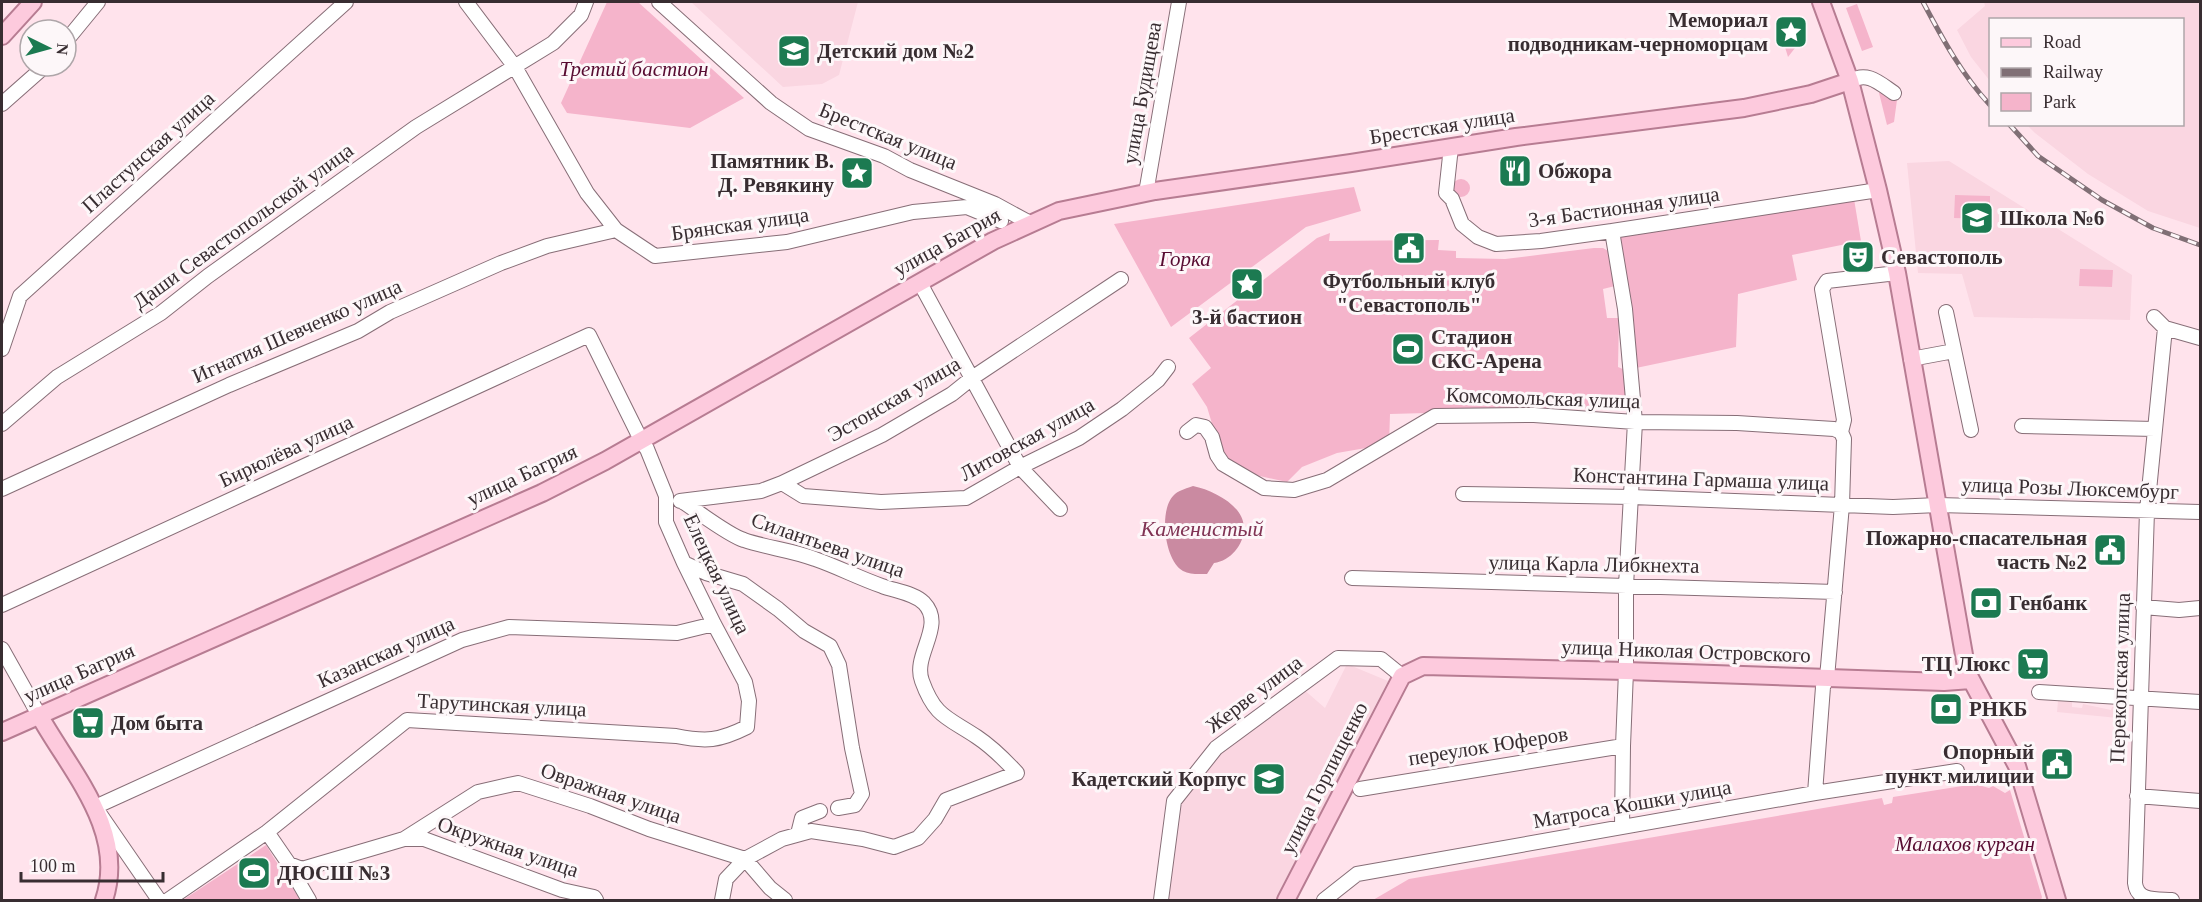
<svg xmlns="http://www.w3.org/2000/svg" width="2202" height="902" viewBox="0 0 2202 902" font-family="Georgia,serif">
<rect width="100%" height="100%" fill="#ffe3ec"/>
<!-- built -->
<path fill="#fad6e1" d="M 691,2 L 858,2 L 839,75 L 822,84 L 783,87 Z
M 1984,2 L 2200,2 L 2200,228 L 2148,211 L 2088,174 L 2035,133 L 2027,125 L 2182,124 L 2182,20 L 1990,20 L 1990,81 L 1971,57 L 1957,30 L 1985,6 Z
M 1949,161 L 2132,275 L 2130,320 L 1974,317 L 1962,274 L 1918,273 L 1907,163 Z
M 1347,664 L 1388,681 L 1275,900 L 1165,900 L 1178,806 L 1223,752 L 1302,688 L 1325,708 Z
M 2058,701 L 2072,702 L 2072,707 L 2082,708 L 2083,704 L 2111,710 L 2112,707 L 2119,708 L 2118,718 L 2057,712 Z"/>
<!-- green -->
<path fill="#f5b4cb" d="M 607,2 L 638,2 L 744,98 L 690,128 L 567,113 L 561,103 Z
M 1857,4 L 1873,47 L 1862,51 L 1846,8 Z
M 1794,17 L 1802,39 L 1788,57 L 1778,24 Z
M 1884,91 L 1897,100 L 1894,122 L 1887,125 L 1879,93 Z
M1452 188a9 9 0 1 1 18 0a9 9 0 1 1-18 0Z
M 1354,187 L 1361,211 L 1306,227 L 1171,327 L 1114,224 Z
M 1955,195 L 1990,196 L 1990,219 L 1954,218 Z
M 1854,199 L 1861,241 L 1792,255 L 1797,280 L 1738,294 L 1736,347 L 1636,368 L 1617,237 Z
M 1330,233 L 1329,241 L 1439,240 L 1438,250 L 1456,251 L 1456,258 L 1505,259 L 1594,248 L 1603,248 L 1610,252 L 1615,286 L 1603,289 L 1607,318 L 1619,318 L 1618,367 L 1625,370 L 1629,408 L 1501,409 L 1500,411 L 1390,414 L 1389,444 L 1337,453 L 1302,467 L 1287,482 L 1246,473 L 1223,460 L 1207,407 L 1192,384 L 1211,368 L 1189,338 L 1317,238 Z
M 2080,269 L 2113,270 L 2112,287 L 2079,286 Z
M 1975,784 L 1989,788 L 1993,786 L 2005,793 L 2010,790 L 2042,897 L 2041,900 L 1373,900 L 1409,879 L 1882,798 L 1884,805 L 1892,803 L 1893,797 Z
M 266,845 L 300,900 L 183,900 Z"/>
<!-- water -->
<path fill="#ca8aa1" d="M 1193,486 C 1208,489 1227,498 1237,510 C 1254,530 1237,560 1214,563 L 1207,574 C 1200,574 1190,575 1183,571 C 1164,560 1158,508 1175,494 C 1180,490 1188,488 1193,486 Z"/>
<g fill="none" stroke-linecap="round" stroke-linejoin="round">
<!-- minor casing -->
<g stroke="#876e77" stroke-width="16">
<path id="minor" d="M 466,2 L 515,67 L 587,193 L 616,230 L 655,256 L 787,242 L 913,212 L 967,207 L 1001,221
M 659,2 L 771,103 L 809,129 L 884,156 L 910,170 L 995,204 L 1030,223
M 66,41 L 98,2
M 1850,81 C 1868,71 1879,83 1894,93
M 2,104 L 45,66
M 1451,147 L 1446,193 L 1452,199 L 1462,224 L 1478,237 L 1496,244 L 1541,241 L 1612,231 L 1878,190
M 1146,193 L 1179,2
M 1612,231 L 1625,309 L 1635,422 L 1626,586 L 1626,671 L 1623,746 L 1622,827
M 920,283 L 1020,467 L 1060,509
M 1946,312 L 1971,430
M 2154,317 L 2165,328 L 2147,511 L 2135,883 C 2137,902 2157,899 2172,900
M 2165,328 L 2200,338
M 2,349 L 20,296 L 346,2
M 1911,359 L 1954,351
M 2,424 L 57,377 L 161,313 L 208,276 L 416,127 L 553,43 L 581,15 L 586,2
M 2022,426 L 2155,429
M 1187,432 L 1196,425 L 1205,427 L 1212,437 L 1217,455 L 1223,464 L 1264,488 L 1294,490 L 1327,480 L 1435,416 L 1534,415 L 1635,422 L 1737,423 L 1834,429 L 1841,432
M 1841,432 L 1844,420 L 1822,289 L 1827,281 L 1897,273
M 782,483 L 803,496 L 881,502 L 966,498 L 1020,467 L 1079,438 L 1122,409 L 1158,380 L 1168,367
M 2,489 L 229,385 L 358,331 L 390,312 L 501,263 L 547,246 L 616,230
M 1463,494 L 1632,497 L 1893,507 L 1938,505 L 2200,512
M 680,501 L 761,491 L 782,483 L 882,435 L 952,394 L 972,378 L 1121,279
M 683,502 C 699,512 728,535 744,540 C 767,548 792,550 815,559 C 838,567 859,578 882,586 C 895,591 914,593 924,603 C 946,626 912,655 922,681 C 935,717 947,717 977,737 C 992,747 1005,760 1017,773 L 946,800 L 935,819 L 918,838 L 894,847 L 863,839 L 811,831 L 782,839 L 745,859 L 726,879 L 722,900
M 684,563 L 706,573 L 743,584 L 778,609 L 804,631 L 830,646 L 839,665 L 852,748 L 862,794 L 855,805 L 838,808
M 1352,578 L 1835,592
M 2,605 L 589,335 L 641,440 L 647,449 L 666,496 L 666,522 L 684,563 L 714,624 L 745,682 L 749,701 L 747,727 C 719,741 706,742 676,736 L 407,720 L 267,832 L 168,900
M 2143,607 L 2179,610 L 2200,608
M 2,649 L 39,715
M 2039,692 L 2200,702
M 1360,789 L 1623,746
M 1815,793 L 1823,687 L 1827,678 L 1842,505 L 1844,439 L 1841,432
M 2137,796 L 2200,801
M 267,832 L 289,864 L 302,869 L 404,839 L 478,792 L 518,783 L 590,806 L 649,829 L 745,859
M 798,834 L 802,818 L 820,811
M 404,839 L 424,839 L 562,890 L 594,897 L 596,900
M 745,859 L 770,888 L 785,900
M 302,869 L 299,883 L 309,900
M 159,900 L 95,807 L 462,640 L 509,627 L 677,633 L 714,624
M 1161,900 L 1174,801 L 1216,748 L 1338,658 L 1381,659 L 1402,676
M 1324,900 L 1357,874 L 1815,793 L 1957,771"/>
</g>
<!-- major casing -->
<g stroke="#b77c92" stroke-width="20">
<path id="major" d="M 1821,2 L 1850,81 L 1878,190 L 1897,273 L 1967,672 L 2017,766 L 2057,900
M 2,36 L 33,2
M 39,715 C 71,772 127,831 104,900
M 2,732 L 542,493 L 605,461 L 993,241 L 1059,211 L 1155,191 L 1351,163 L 1516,137 L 1744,108 L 1811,94 L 1850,81
M 1286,900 L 1402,676 L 1423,666 L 1626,671 L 1944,682 L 1971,680"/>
</g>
<!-- minor -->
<use href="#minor" stroke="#fff" stroke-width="14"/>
<!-- major -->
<use href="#major" stroke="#fdcadd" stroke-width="16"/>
<!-- rail casing -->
<g stroke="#806f75" stroke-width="5">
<path id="rail" d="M 1923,2 C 1942,38 1962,75 1990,105
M 2009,124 L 2038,156 L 2102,200 L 2153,228 L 2200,245"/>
</g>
<!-- rail -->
<use href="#rail" stroke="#fdf7f9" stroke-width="3" stroke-dasharray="9" stroke-linecap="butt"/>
</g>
<!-- icons -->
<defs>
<g id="sight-square" transform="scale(1.725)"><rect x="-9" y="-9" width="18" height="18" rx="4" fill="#1c7a51" stroke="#fdf7f9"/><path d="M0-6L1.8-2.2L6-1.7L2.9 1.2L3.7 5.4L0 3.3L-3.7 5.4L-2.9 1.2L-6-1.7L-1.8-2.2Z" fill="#fff"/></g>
<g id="school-square" transform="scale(1.725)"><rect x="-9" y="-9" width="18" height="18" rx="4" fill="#1c7a51" stroke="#fdf7f9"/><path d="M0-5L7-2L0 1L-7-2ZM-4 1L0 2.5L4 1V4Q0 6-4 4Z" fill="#fff"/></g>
<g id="restaurant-square" transform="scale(1.725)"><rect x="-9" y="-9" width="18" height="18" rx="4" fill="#1c7a51" stroke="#fdf7f9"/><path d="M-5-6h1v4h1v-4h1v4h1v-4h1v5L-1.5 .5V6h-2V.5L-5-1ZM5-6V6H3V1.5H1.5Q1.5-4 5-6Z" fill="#fff"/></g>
<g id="civic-square" transform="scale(1.725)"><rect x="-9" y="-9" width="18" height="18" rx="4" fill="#1c7a51" stroke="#fdf7f9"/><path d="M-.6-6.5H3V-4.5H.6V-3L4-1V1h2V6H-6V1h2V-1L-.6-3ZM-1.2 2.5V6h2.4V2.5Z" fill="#fff"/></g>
<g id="theatre-square" transform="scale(1.725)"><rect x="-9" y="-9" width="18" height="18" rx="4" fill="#1c7a51" stroke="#fdf7f9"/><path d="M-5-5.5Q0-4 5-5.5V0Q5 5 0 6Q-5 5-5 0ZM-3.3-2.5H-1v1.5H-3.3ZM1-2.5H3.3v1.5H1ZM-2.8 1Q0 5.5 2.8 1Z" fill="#fff"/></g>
<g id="stadium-square" transform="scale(1.725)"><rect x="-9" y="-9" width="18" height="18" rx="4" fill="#1c7a51" stroke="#fdf7f9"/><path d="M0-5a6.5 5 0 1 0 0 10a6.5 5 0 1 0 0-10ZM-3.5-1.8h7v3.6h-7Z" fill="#fff"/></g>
<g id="bank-square" transform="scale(1.725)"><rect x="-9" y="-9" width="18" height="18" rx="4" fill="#1c7a51" stroke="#fdf7f9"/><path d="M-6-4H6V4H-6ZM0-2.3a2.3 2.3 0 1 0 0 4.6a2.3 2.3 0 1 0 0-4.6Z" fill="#fff"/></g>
<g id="supermarket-square" transform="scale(1.725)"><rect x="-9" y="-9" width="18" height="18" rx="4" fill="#1c7a51" stroke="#fdf7f9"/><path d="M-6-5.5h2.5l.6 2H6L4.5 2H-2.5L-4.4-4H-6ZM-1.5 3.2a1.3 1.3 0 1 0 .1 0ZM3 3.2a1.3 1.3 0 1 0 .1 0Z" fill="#fff"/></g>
</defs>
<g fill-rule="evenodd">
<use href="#sight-square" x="1791" y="32"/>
<use href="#school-square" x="794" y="51"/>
<use href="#restaurant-square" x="1515" y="171"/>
<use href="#sight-square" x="857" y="173"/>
<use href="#school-square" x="1977" y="218"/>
<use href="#civic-square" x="1409" y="248"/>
<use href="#theatre-square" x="1858" y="257"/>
<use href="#sight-square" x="1247" y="284"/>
<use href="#stadium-square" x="1408" y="349"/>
<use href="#civic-square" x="2110" y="550"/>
<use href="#bank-square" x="1986" y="603"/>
<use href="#supermarket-square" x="2033" y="664"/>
<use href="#bank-square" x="1946" y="709"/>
<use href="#supermarket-square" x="88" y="723"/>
<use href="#civic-square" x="2057" y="764"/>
<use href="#school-square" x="1269" y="779"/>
<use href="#stadium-square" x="254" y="873"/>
</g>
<g text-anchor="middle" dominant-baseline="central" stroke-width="6" stroke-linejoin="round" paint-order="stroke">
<!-- poi labels -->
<g font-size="21" font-weight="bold" fill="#382d31" stroke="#fdf7f9" text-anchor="start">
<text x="1768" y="20" text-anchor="end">Мемориал<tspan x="1768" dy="24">подводникам-черноморцам</tspan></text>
<text x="817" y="51">Детский дом №2</text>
<text x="834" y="161" text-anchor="end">Памятник В.<tspan x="834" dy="24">Д. Ревякину</tspan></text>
<text x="1538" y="171">Обжора</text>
<text x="2000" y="218">Школа №6</text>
<text x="1881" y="257">Севастополь</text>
<text x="1409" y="281" text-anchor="middle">Футбольный клуб<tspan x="1409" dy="24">"Севастополь"</tspan></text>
<text x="1247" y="317" text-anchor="middle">3-й бастион</text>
<text x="1431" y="337">Стадион<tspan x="1431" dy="24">СКС-Арена</tspan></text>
<text x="2087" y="538" text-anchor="end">Пожарно-спасательная<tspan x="2087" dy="24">часть №2</tspan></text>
<text x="2009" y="603">Генбанк</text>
<text x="2010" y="664" text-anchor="end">ТЦ Люкс</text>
<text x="1969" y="709">РНКБ</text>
<text x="111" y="723">Дом быта</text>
<text x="2034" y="752" text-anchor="end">Опорный<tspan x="2034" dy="24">пункт милиции</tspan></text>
<text x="1246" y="779" text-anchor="end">Кадетский Корпус</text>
<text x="277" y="873">ДЮСШ №3</text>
</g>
<!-- park labels -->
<g font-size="21" font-style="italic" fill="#570b31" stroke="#fdf7f9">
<text x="634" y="69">Третий бастион</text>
<text x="1185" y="259">Горка</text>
<text x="1965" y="844">Малахов курган</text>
</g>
<!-- street labels -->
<g font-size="21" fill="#382d31" stroke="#fdf7f9">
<text transform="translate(1142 93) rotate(-80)">улица Будищева</text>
<text transform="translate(1442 126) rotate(-9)">Брестская улица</text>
<text transform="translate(888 136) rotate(22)">Брестская улица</text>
<text transform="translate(148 152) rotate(-42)">Пластунская улица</text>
<text transform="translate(1624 207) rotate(-8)">3-я Бастионная улица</text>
<text transform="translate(740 224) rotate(-8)">Брянская улица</text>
<text transform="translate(243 226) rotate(-36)">Даши Севастопольской улица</text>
<text transform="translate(947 242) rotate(-29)">улица Багрия</text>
<text transform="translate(297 331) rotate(-24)">Игнатия Шевченко улица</text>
<text transform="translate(1543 398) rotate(2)">Комсомольская улица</text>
<text transform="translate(894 399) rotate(-30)">Эстонская улица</text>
<text transform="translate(1027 439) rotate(-29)">Литовская улица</text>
<text transform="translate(286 451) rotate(-25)">Бирюлёва улица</text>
<text transform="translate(522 475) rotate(-25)">улица Багрия</text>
<text transform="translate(1701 479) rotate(2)">Константина Гармаша улица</text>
<text transform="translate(2070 488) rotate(2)">улица Розы Люксембург</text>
<text transform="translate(828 545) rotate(19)">Силантьева улица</text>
<text transform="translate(1594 564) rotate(1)">улица Карла Либкнехта</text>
<text transform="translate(717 574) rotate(65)">Елецкая улица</text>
<text transform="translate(1686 651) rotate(2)">улица Николая Островского</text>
<text transform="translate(386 652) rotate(-24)">Казанская улица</text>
<text transform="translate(79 673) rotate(-24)">улица Багрия</text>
<text transform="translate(2120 678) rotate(-88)">Перекопская улица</text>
<text transform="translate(1254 694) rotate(-37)">Жерве улица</text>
<text transform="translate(502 705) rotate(3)">Тарутинская улица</text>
<text transform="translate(1488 746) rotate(-9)">переулок Юферов</text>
<text transform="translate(1324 778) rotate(-63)">улица Горпищенко</text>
<text transform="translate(611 793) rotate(19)">Овражная улица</text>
<text transform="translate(1632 804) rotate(-10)">Матроса Кошки улица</text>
<text transform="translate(508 847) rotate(19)">Окружная улица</text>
</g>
<!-- water labels -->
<g font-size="22" font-style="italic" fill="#803354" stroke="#fdf7f9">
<text x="1202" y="528">Каменистый</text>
</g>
</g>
<!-- border -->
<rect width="2202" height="902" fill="none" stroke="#382d31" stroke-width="6"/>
<!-- legend -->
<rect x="1989" y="18" width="195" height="108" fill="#fdf7f9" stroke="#aea6a9" stroke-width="1.5"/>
<rect x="2001" y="38" width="30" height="9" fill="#fdcadd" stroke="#aea6a9" stroke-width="1.5"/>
<text x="2043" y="48" font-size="18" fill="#382d31">Road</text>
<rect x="2001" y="68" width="30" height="9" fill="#806f75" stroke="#aea6a9" stroke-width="1.5"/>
<text x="2043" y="78" font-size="18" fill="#382d31">Railway</text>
<rect x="2001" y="93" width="30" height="18" fill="#f5b4cb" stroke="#aea6a9" stroke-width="1.5"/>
<text x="2043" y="108" font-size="18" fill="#382d31">Park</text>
<!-- north arrow -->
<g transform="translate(48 48) rotate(95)"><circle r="28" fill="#fdf7f9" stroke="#aea6a9" stroke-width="1.5"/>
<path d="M0-4.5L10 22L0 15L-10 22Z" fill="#1c7a51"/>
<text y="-9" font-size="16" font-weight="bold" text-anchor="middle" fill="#382d31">N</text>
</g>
<!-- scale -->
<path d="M21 872v9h142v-9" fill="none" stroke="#382d31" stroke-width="3"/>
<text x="30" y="872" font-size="18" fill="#382d31" stroke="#fdf7f9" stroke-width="4.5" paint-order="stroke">100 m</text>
</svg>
